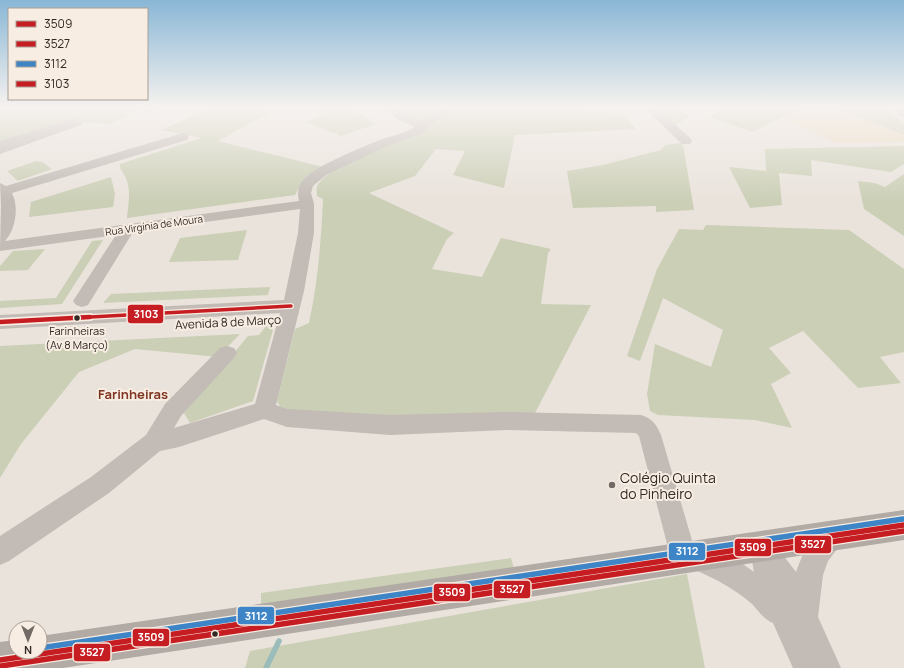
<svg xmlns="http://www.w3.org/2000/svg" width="904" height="668" viewBox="0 0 904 668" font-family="Manrope,sans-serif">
<rect width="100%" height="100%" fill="#eae3dc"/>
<!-- green -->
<path fill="#cbcfb6" d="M 0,108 L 160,108 L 148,112 L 140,109 L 110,124 L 68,121 L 0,143 Z
M 211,108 L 259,108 L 270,112 L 218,141 L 323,167 L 306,176 L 295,195 L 127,218 C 128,206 131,193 127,181 C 126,175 119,170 120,164 L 201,138 L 161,130 Z
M 320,108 L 351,108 L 376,124 L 341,136 L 305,122 L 321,116 Z
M 395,108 L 447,108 L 423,124 L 404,116 Z
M 454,108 L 545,108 L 621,113 L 636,129 L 515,135 L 504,188 L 453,175 L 465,151 L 436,149 L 415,176 L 369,193 L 454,233 L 447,239 L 432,269 L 482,277 L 501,238 L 551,249 L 548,253 L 541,304 L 591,305 L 533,417 L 397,418 L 282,410 L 277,401 L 295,329 L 309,323 C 318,282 321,241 323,199 L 317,196 C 317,194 316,189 317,187 C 326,163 407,140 430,127 C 438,122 446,114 454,108 Z
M 655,108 L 672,108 L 691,115 L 675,126 Z
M 722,108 L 802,108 L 752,132 L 709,117 Z
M 836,108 L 884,108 L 904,123 L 904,135 Z
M 681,143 L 683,145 L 694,210 L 656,212 L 656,206 L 573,208 L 567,171 L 603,165 L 661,150 L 665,145 Z
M 904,146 L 904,164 L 891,172 L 811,160 L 812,176 L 779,173 L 782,205 L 750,208 L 729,167 L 766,171 L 765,149 Z
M 36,161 L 42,162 L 52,169 L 18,181 L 7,171 Z
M 904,174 L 904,236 L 864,209 L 858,181 L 875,183 L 885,187 Z
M 111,177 L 115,194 L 113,207 L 29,217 L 31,202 Z
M 706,225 L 849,230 L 904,269 L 904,352 L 880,357 L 901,383 L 858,388 L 803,331 L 769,348 L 791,373 L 771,384 L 792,428 L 755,420 L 658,415 L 650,411 L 647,394 L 655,344 L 711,367 L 723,330 L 663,298 L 640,361 L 627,356 L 657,269 L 679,229 L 703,230 Z
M 247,230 L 238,260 L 169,262 L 180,238 Z
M 103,240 L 62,304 L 0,308 L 0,301 L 56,298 L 92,241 Z
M 45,249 L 28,270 L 0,271 L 0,266 L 13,251 Z
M 270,287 L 268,295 L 103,303 L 111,294 Z
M 266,326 L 273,330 L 253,401 L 190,423 L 184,413 L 248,336 L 259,335 Z
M 240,334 L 218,357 L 135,349 L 79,372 L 21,444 L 0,478 L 0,346 Z
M 511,558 L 514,569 L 261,608 L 261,593 Z
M 687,574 L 705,668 L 245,668 L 250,651 Z"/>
<!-- sand -->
<path fill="#ebdbc2" d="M 802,108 L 836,108 L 904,135 L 904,142 L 836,143 L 782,118 Z"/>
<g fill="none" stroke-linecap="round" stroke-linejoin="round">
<!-- stream -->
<path stroke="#9abcba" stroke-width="5.5" d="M 266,668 L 279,641"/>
<!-- minor -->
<path fill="#c2bbb6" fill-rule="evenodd" d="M 386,108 L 398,108 L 405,115 L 422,122 L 442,108 L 455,108 L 420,134 L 387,146 L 326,175 L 313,186 L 311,193 L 314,204 L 314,233 L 304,291 L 276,405 L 287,409 L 390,415 L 507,412 L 641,415 C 653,419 656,424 661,435 L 694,547 L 699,545 L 736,559 L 754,572 L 751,555 L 748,547 L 752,538 L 761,534 L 770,538 L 796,572 C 804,552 810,532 831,523 L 840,527 L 844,536 L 840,545 L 828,561 L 823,575 L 818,617 L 841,668 L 793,668 L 773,623 C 763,619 759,611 752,604 C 735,589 714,578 693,569 L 684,572 L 674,569 L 671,559 L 639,436 L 636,433 L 507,430 L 390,435 L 287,427 L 264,419 L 179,447 L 160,451 L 109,493 L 9,561 L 0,565 L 0,536 L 91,477 L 146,435 L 165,404 L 220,348 L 227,346 L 234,348 L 237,353 L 234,358 L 181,416 L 174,428 L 255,404 L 280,313 L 0,329 L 0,315 L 284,300 L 298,233 L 300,209 L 133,232 L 88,305 L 82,307 L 76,305 L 73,301 L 116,235 L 0,251 L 1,205 L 0,183 L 6,186 L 183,133 L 187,134 L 189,137 L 187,140 L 12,193 C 19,207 16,229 5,241 L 299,201 C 297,192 298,185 305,178 C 314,167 364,146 380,140 C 391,136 405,133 415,127 L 397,119 Z
M 645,108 L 657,108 L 690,138 L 692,141 L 690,144 L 682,144 Z
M 892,108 L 904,108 L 904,117 L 900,116 Z
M 73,119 L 81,121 L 83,123 L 81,125 L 0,154 L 0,141 Z"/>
<!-- major -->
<path fill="#b1aaa5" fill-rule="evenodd" d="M 904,510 L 904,540 L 63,668 L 0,668 L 0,642 L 16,640 L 16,652 L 40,652 L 40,636 Z"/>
<!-- bus-1 casing -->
<g stroke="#f8ede2" stroke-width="8">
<path id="bus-1" d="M 0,660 L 904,525"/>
</g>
<!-- bus-2 casing -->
<g stroke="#f8ede2" stroke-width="8">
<path id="bus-2" d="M 1,666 L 904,531"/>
</g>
<!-- bus-3 casing -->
<g stroke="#f8ede2" stroke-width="8">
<path id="bus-3" d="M 40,648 L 903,519"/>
</g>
<!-- bus-4-far1 casing -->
<g stroke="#f8ede2" stroke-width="6">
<path id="bus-4-far1" d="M 72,318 L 291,306"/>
</g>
<!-- bus-4 casing -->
<g stroke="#f8ede2" stroke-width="8">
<path id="bus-4" d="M 0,322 L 90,317"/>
</g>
<!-- bus-1 -->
<use href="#bus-1" stroke="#c61d23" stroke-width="5.5"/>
<!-- bus-2 -->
<use href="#bus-2" stroke="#c61d23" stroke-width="5.5"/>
<!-- bus-3 -->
<use href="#bus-3" stroke="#3d85c6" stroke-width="5.5"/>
<!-- bus-4-far1 -->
<use href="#bus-4-far1" stroke="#c61d23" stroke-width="3.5"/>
<!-- bus-4 -->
<use href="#bus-4" stroke="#c61d23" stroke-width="4.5"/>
</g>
<!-- sky -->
<linearGradient id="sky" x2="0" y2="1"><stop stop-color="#89b7d6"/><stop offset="0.53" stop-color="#f6f2ef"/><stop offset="1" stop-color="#f6f2ef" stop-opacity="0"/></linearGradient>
<rect width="904" height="202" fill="url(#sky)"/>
<!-- markers -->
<g fill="#322925" stroke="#f8ede2" stroke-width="1.5">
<circle cx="77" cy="318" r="3.5"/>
<circle cx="215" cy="634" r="3.5"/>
</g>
<circle fill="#726a65" stroke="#f8ede2" stroke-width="1.5" cx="612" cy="485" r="4"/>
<g text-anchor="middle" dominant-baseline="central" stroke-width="4" stroke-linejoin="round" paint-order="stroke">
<!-- far-street labels -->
<g font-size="10" fill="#322925" stroke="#f8ede2">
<text transform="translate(154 225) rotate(-8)">Rua Virgínia de Moura</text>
</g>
<!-- bus labels -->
<g font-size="11" fill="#322925" stroke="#f8ede2">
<text x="77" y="330">Farinheiras<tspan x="77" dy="14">(Av 8 Março)</tspan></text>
</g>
<!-- street labels -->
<g font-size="12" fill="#322925" stroke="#f8ede2">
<text transform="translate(228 322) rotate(-3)">Avenida 8 de Março</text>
</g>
<!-- neighbourhood labels -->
<g font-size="13" font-weight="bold" fill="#7e3421" stroke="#f8ede2">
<text x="133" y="394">Farinheiras</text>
</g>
<!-- near-poi labels -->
<g font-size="14" fill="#322925" stroke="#f8ede2" text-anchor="start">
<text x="620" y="477">Colégio Quinta<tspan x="620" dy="16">do Pinheiro</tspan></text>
</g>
</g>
<g stroke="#f8ede2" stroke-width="1.5">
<rect x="127" y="304" width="37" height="20" rx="4" fill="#c61d23"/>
<rect x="794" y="535" width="38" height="19" rx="4" fill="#c61d23"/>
<rect x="734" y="538" width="38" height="19" rx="4" fill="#c61d23"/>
<rect x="668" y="542" width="38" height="19" rx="4" fill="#3d85c6"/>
<rect x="493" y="580" width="38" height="19" rx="4" fill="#c61d23"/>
<rect x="433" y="583" width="38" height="19" rx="4" fill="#c61d23"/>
<rect x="237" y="606" width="38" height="19" rx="4" fill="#3d85c6"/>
<rect x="132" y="628" width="38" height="19" rx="4" fill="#c61d23"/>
<rect x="73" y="643" width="38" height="19" rx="4" fill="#c61d23"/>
</g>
<g font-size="11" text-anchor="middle" font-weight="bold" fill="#fff">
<text x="146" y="318">3103</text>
<text x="813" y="548">3527</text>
<text x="753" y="551">3509</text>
<text x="687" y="555">3112</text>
<text x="512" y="593">3527</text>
<text x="452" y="596">3509</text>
<text x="256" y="620">3112</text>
<text x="151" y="641">3509</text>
<text x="92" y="656">3527</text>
</g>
<!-- legend -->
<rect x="8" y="8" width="140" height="92" fill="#f8ede2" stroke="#a99f96"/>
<rect x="16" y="21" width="20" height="6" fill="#c61d23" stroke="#a99f96"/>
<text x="44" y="28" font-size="12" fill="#322925">3509</text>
<rect x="16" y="41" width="20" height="6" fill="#c61d23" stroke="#a99f96"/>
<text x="44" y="48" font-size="12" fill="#322925">3527</text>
<rect x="16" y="61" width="20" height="6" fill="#3d85c6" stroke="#a99f96"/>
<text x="44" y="68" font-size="12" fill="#322925">3112</text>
<rect x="16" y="81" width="20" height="6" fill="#c61d23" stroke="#a99f96"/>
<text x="44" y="88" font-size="12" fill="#322925">3103</text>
<!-- north arrow -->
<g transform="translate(28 640) rotate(180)"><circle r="19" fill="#f8ede2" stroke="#a99f96"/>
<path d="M0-3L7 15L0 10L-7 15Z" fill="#726a65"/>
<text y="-6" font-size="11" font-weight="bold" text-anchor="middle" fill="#322925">N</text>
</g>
</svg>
